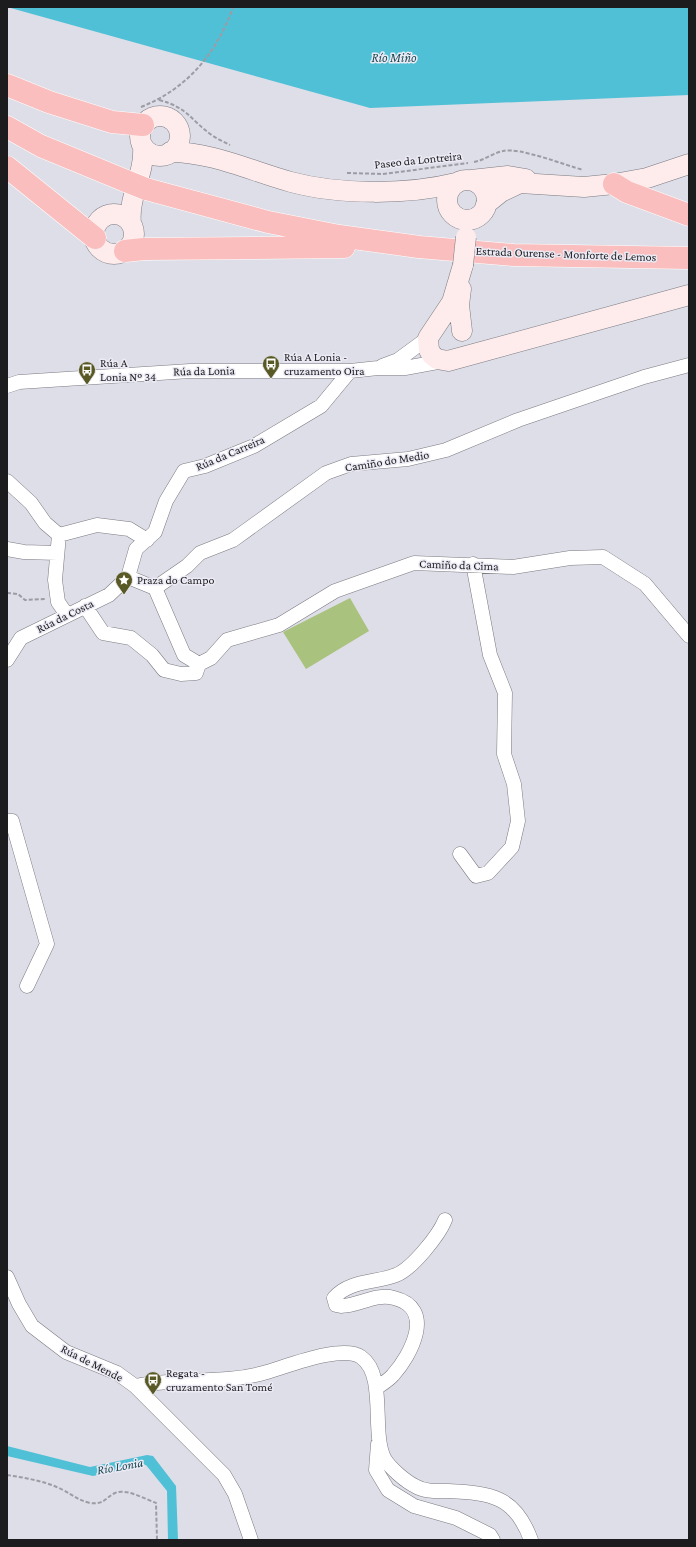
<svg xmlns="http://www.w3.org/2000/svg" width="696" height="1547" viewBox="0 0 696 1547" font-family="'Crimson Pro',serif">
<rect width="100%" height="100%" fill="#dedee8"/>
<!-- green -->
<path fill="#a9c27e" d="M 350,598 L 369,631 L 306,669 L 283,632 Z"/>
<!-- water -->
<path fill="#50c0d6" d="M 7,7 L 689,7 L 689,95 L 370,108 Z
M 7,1446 L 90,1467 L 147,1455 L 153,1456 L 176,1486 L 178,1540 L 168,1540 L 167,1491 L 146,1465 L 93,1476 L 7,1456 Z"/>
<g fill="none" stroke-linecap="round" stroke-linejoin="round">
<!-- street casing -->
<g stroke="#7a7a82" stroke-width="15">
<path id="street" d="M 382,366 L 398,360 L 428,338
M 7,386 L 19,382 L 190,371 L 350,371 L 378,368 L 405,368 L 443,361
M 7,481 L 31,503 L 45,523 L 59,535 L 55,580 L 58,602 L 67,615
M 59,535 L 97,525 L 129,529 L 147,540
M 7,549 L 24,552 L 57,553
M 128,577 L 136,549 L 155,532 L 166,501 L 184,471 L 205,466 L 254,446 L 321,406 L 350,371
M 128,577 L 155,588 L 184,655 L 199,664
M 155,588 L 187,566 L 200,553 L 233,540 L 326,473 L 351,464 L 408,459 L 446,450 L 518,420 L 644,377 L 689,365
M 85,606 L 103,633 L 131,638 L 152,655 L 164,670 L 181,674 L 196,673 L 199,664
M 7,660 L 21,638 L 109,595 L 128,577
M 199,664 L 211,658 L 227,640 L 279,625 L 335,591 L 414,563 L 513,567 L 570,558 L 603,557 L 645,584 L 689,636
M 7,821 L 12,821 L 47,944 L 27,986
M 460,854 L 476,876 L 488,873 L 512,847 L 518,821 L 514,784 L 504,754 L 505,693 L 490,655 L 473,564
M 7,1277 L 19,1304 L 32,1326 L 66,1352 L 117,1373 L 135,1386 L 224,1475 L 235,1494 L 251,1540
M 135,1386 C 179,1377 223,1385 267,1372 C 288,1366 343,1344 361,1357 C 387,1375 371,1431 384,1458 C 390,1468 405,1481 415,1486 C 425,1492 437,1491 448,1491 C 491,1493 515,1496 531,1540
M 376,1388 C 382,1384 389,1380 393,1375 C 411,1355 436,1308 394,1298 C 375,1293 359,1306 341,1306 L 336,1305 L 334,1298 C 349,1280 376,1283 396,1275 C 412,1269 439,1235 445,1220
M 378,1444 L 376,1470 L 388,1490 L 414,1506 L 456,1518 L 490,1535 L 493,1540"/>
</g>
<!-- secondary casing -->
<g stroke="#7a7a82" stroke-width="21">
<path id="secondary" d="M140 136a20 20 0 1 1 40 0a20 20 0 1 1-40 0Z
M 170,152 C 212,152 251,171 291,182 C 339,195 408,195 456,183
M 471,180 L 508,176 L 526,179
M447 200a20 20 0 1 1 40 0a20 20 0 1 1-40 0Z
M 486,204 L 501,192 L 520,183 L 584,187 L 614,184 L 647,178 L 689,164
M94 234a20 20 0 1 1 40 0a20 20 0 1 1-40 0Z
M 131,224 C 128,196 145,174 143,147
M 463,265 L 452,302 L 428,338 L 429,350 L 432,355 L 437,359 L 448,361 L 689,295
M 461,289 L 459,305 L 462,331"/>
</g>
<!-- highway casing -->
<g stroke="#fff" stroke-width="23">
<path id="highway" d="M 7,85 L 49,102 L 112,122 L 143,125
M 7,127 L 41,146 L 126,181
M 7,167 L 95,238
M 614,184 L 627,192 L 689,215
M 146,189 L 268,222 L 339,236 L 419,247 L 513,255 L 689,258
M 125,251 L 144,249 L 344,247"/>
</g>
<!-- path -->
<path stroke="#9c9ca4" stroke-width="2" stroke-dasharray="4 2" stroke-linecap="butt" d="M 159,100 C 189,108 190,120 213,136 C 218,139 224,142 230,145
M 141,107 C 187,89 217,53 233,7
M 474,162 C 485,160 493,153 503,151 C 519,147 565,165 583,170
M 347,173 L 383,174 L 468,163
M 7,593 L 18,594 L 25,600 L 45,599
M 7,1475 C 26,1478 46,1481 63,1490 C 74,1496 78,1500 90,1503 C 104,1505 105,1498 115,1493 C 126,1488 145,1499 156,1503 L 157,1540"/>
<!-- street -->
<use href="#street" stroke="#fff" stroke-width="14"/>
<!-- secondary -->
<use href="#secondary" stroke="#fdeceb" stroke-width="20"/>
<!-- highway -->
<use href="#highway" stroke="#f9bebd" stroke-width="22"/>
<!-- secondary-bridge casing -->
<g stroke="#7a7a82" stroke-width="21" stroke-linecap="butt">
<path id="secondary-bridge" d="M 463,265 L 466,237"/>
</g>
<!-- highway-bridge casing -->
<g stroke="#fff" stroke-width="23" stroke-linecap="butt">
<path id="highway-bridge" d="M 126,181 L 146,189"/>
</g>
<!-- secondary-bridge -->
<use href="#secondary-bridge" stroke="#fdeceb" stroke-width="20"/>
<!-- highway-bridge -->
<use href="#highway-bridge" stroke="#f9bebd" stroke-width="22"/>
</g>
<!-- icons -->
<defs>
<g id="bus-pin" transform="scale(0.9)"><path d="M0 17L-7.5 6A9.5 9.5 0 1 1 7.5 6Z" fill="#595926" stroke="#ecebf5"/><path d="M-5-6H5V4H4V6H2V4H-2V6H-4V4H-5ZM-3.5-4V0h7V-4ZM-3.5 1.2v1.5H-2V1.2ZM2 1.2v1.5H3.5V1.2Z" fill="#fff"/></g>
<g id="sight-pin" transform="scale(0.9)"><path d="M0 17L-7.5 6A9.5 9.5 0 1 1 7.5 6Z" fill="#595926" stroke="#ecebf5"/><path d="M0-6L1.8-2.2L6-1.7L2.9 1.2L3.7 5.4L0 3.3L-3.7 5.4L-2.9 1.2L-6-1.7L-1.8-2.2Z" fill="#fff"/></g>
</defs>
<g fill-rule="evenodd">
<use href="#bus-pin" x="271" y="364"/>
<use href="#bus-pin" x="87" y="370"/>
<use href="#sight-pin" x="124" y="580"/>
<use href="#bus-pin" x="153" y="1380"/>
</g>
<g text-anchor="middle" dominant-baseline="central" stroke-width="3" stroke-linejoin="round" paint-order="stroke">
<!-- street labels -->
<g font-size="12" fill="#1c1c1f" stroke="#ecebf5">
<text transform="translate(418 160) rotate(-6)">Paseo da Lontreira</text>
<text transform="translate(566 254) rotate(2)">Estrada Ourense - Monforte de Lemos</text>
<text transform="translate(204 371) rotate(-1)">Rúa da Lonia</text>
<text transform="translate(230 453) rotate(-23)">Rúa da Carreira</text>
<text transform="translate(387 461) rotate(-9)">Camiño do Medio</text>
<text transform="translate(459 565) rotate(2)">Camiño da Cima</text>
<text transform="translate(65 616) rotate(-26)">Rúa da Costa</text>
<text transform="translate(92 1363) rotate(27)">Rúa de Mende</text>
</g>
<!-- poi labels -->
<g font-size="12" fill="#1c1c1f" stroke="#ecebf5" text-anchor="start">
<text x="284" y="357">Rúa A Lonia -<tspan x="284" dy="14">cruzamento Oira</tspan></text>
<text x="100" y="363">Rúa A<tspan x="100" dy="14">Lonia Nº 34</tspan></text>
<text x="137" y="580">Praza do Campo</text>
<text x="166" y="1373">Regata -<tspan x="166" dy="14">cruzamento San Tomé</tspan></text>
</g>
<!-- water labels -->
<g font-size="13" font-style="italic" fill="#1a4b55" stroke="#ecebf5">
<text x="394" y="57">Río Miño</text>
<text transform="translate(120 1466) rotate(-10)">Río Lonia</text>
</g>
</g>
<!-- border -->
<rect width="696" height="1547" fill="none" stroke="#1c1c1f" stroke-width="16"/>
</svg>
